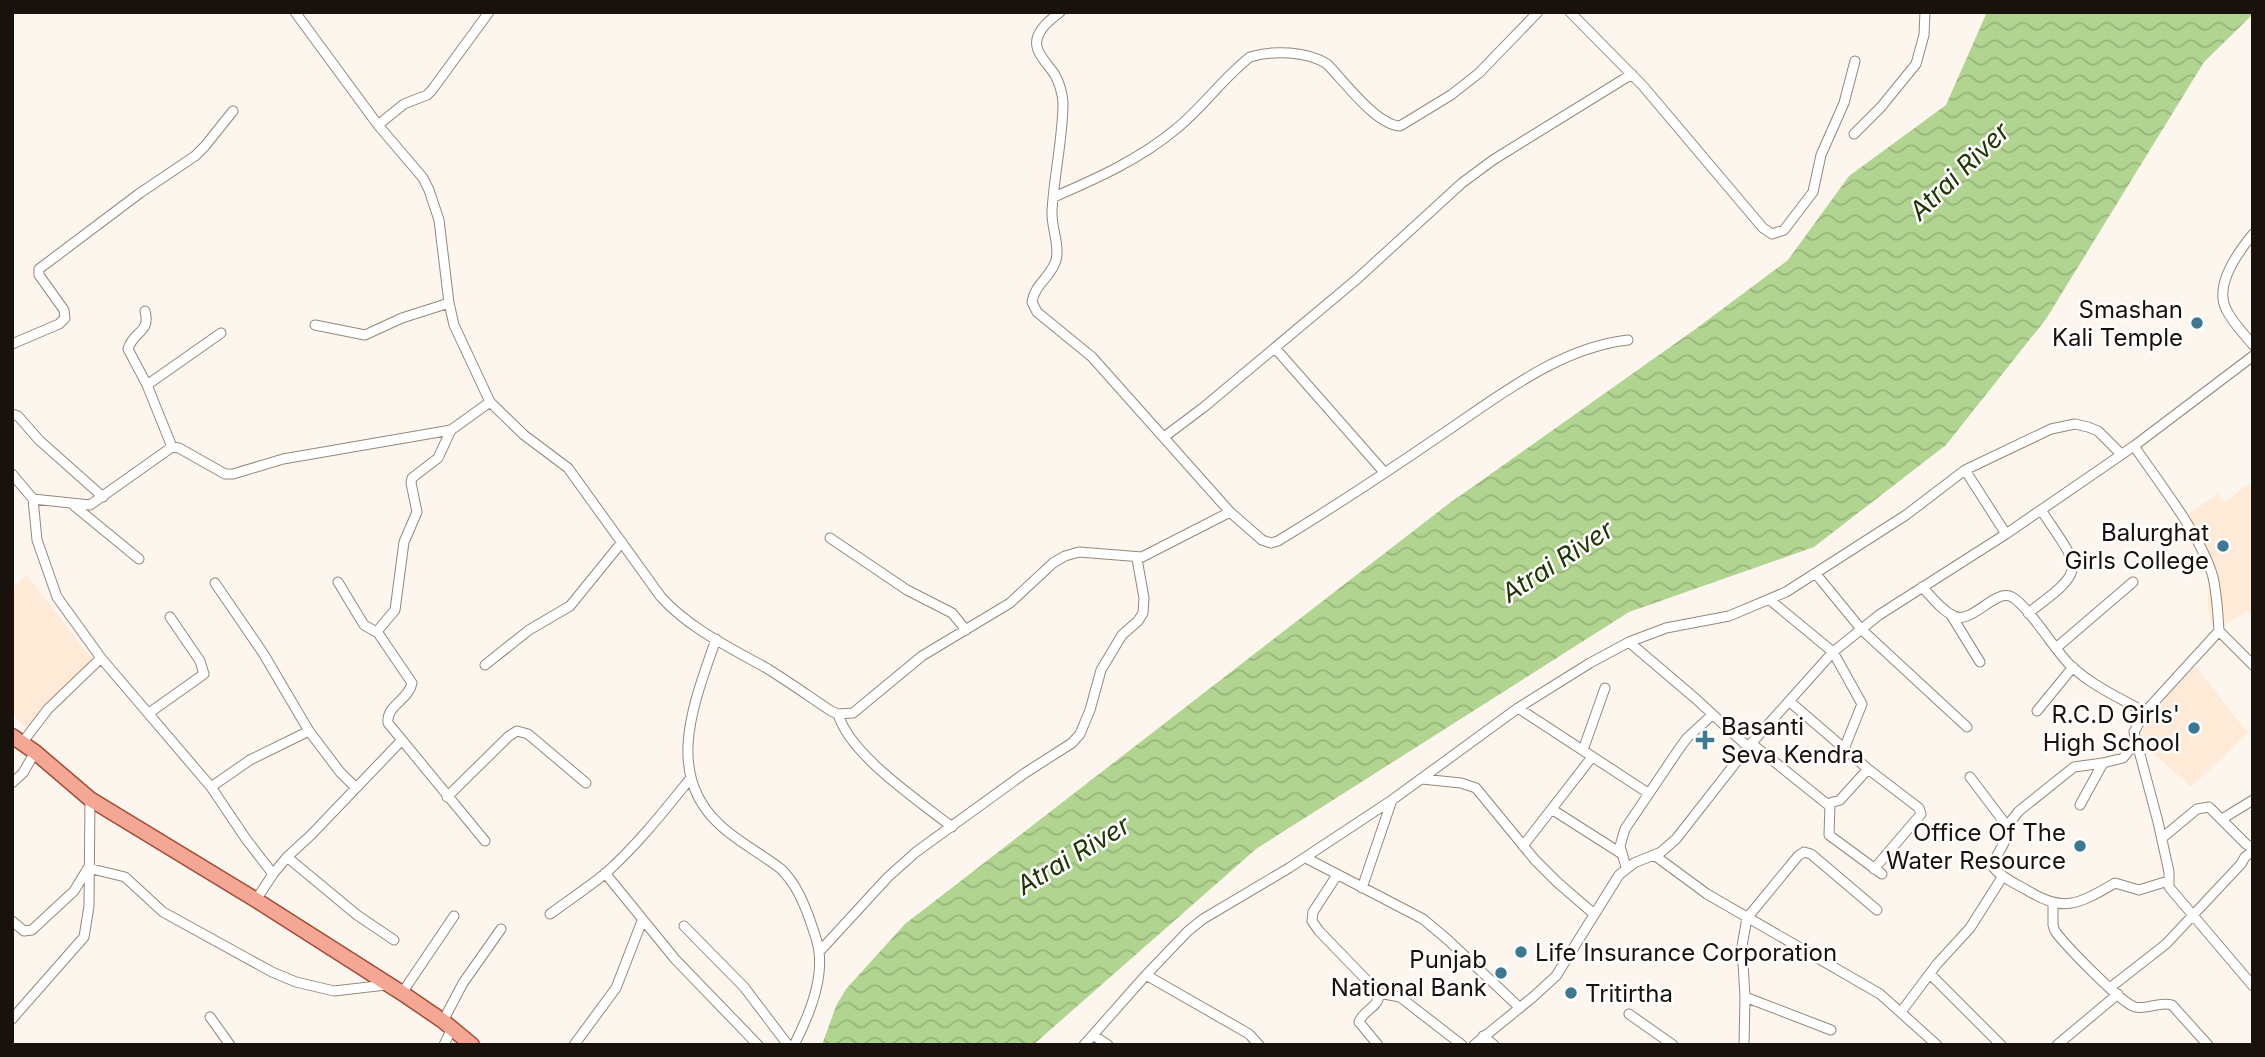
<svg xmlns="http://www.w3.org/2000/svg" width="2265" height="1057" viewBox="0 0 2265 1057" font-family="Inter,sans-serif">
<defs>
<pattern id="water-waves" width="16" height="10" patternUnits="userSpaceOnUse" patternTransform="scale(1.75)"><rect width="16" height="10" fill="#b1d490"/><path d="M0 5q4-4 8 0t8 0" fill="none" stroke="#98b57b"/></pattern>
</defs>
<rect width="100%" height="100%" fill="#fdf6ef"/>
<!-- built -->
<path fill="#feead7" d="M 2248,484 L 2253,491 L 2253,619 L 2247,611 L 2214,631 L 2208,611 L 2209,570 L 2179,521 L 2217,494 L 2225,502 Z
M 27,575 L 92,659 L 26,728 L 12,714 L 12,588 Z
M 2196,667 L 2248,733 L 2191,787 L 2140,741 L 2146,724 L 2178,683 Z"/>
<!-- water -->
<path fill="url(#water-waves)" d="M 1987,12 L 2253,12 L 2253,14 L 2204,62 L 2046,319 L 1946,445 L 1814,547 L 1629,612 L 1256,849 L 1033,1045 L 822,1045 L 836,1006 L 846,989 L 905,924 L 1447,505 L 1697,328 L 1788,260 L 1849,176 L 1946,105 Z"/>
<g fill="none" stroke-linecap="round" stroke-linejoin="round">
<!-- street casing -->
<g stroke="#988777" stroke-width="11">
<path id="street" d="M 295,12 L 378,125 L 423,178 L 429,190 L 439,220 L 449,303 L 454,325 L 490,402 L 524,435 L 568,468 L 661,597 C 690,629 731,648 768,669 C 789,682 810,697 831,711 L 838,714 L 853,713 L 922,656 L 1010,603 L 1053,563 L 1065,556 L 1079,552 L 1142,557 L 1230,512
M 1060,12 C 1053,18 1044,24 1040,32 C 1029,49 1047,62 1055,75 C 1060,84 1062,92 1063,102 C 1063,138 1054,175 1052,211 C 1051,227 1060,245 1056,260 C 1052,276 1034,285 1032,302 L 1037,312 L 1092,357 L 1230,512 L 1262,540 L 1271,543 L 1278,541 C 1332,508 1384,474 1435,439 C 1494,400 1556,348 1628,340
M 1570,12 L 1643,86 L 1763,228 L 1772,234 L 1784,230 L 1813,192 L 1821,155 L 1844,103 L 1855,61
M 378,125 L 404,104 L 427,95 L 432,90 L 489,12
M 1854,134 L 1881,107 L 1916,64 L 1924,35 L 1925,12
M 1054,197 C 1098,178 1140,159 1176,129 C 1203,107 1223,78 1250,57 C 1273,50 1307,51 1327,64 C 1344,81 1376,125 1400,126 L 1451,95 L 1479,73 L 1538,12
M 2253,234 C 2239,251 2214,285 2226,309 C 2232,322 2244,334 2253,345
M 145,311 C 151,333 133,331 128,349 L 147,385 L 172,447
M 315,325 L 365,335 L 402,318 L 449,303
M 12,344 L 59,324 L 65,318 L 64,310 L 39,275 L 39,269 L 140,193 L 195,156 L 205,146 L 233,111
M 1275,348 L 1384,472
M 147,385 L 221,333
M 12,414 L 18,416 L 39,440 L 103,497
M 451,430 L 438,458 L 412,478 L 411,483 L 417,512 L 404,542 L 395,610 L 379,629 L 378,633 L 412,683 C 409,700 386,705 388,723 L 485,841
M 1164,437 L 1204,407 L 1357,279 L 1462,183 L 1493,160 L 1632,74
M 2134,446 C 2159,483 2201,535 2213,577 C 2217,595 2218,613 2219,631 L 2145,712 L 2134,732 L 2158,822 L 2169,872 L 2169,887 L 2253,986
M 1965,470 L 2006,534
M 12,474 L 33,499 L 37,540 L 57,597 L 101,658 L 211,787 L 246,839 L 273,874
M 33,499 L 90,505 L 172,447 L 179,448 L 225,474 L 233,474 L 283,459 L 451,430 L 490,402
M 72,504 L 139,559
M 830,538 L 907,590 L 952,613 L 966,630
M 1816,574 L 1861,629 L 1967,727
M 338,582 L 364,625 L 378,633
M 215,583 L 263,653 L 309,731
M 1922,587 C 1931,596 1942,611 1954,616 C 1972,625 1995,588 2012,597 C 2028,606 2053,647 2068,663 C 2090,685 2118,697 2145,712
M 1770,600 L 1833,652 L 1862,704 L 1844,749
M 2028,613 C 2089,568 2081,570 2041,510
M 1951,615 L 1980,662
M 2219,631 L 2253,665
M 716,639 C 695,701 663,773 720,825 C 738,842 762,854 781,869 C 796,884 803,901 810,920 C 813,930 818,941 819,952 C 823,983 808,1018 794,1045
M 1629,642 L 1696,699 L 1748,747
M 2056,648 L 2133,582
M 485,665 L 529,630 L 570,606 L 622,542
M 1789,701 L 1868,769 L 1919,808 L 1921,814 L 1874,869
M 1518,708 L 1648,793
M 2037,711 L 2073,667
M 149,713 L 204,674 L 200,661 L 170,617
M 838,714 C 850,755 918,800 952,827
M 22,743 L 48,709 L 101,658
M 1751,743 L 1827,804 L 1840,800 L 1868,769
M 1583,750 L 1605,688
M 1970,777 L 2007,826 C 2010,842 1995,852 1993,867 C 2001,877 2014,883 2025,889 C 2064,913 2077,905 2115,883 L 2139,890 L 2168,881
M 1422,779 L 1461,783 L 1476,788 L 1535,860 L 1557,882 L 1594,914
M 12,783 L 23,773 L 35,752
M 211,787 L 250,760 L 309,731 L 340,772 L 356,788
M 447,797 L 509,736 L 517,731 L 528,734 L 586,783
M 1830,804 L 1829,835 L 1882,874
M 2080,805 L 2103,763 L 2123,758 L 2137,741
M 1553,810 L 1622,854
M 2222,819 L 2253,800
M 2007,826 L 2019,811 L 2074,767 L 2103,763
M 2162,838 L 2197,809 L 2209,807 L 2246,844 L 2253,848
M 1523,846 L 1592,757
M 1654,855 L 1707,894 L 1880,994 L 1937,1045
M 287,857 L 357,915 L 394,940
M 1306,858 L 1423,919 L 1448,940 L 1520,1008
M 1626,867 L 1620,846 L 1625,829 L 1679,749 L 1687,738 L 1712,715
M 605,873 L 675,959 L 758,1045
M 1337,875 L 1313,912 L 1312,921 L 1319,931 L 1379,993 C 1380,1007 1363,1010 1359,1022 L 1378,1045
M 1362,888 L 1392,800
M 256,900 L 273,874 L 287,857 L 311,835 L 402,740
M 2053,904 L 2053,925 L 2055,931 C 2065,945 2121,1003 2135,1007 C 2147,1010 2159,1001 2172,1005 L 2208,1045
M 550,914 C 569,900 589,887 607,872 C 638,844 664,811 690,779
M 12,921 L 24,931 L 32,930 L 74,891 L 88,868 L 125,877 L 163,912 L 272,972 L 296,982 L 334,991 L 386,985
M 684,926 L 744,987 L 788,1045
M 819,952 L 888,877 L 916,852 L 1025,773 L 1072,743 L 1080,734 L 1090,710 L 1101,670 L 1122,635 L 1138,621 L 1143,613 L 1144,598 L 1137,559
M 1930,974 L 2001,1045
M 1146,975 L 1249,1034 L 1259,1045
M 2111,987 L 2166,944 L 2241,864 L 2245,857 L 2253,851
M 402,993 L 454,916
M 1379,993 L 1400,997 L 1462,1045
M 1745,997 L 1831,1030
M 1901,1012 L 1937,964 L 1970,928 L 2003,876
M 1629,1014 L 1673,1045
M 210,1017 L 230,1045
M 12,1019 L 84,937 L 89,906 L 90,799
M 443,1021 L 463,983 L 501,929
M 1093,1035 L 1108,1045
M 1483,1036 L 1494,1045
M 444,1045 L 452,1028
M 574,1045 L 616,988 L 642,921
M 1084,1045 L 1146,975 L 1188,931 L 1203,919 L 1289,868 L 1392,800 L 1518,708 L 1590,663 L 1629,642 L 1666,628 L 1729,616 L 1786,592 L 1906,515 L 1965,470 L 2051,429 L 2075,424 L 2088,427 L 2098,431 L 2121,454
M 1474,1045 L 1533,997 L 1556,976 L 1619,875 L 1634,863 L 1661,852 L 1676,839 L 1748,747 L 1833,652 L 1879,615 L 2006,534 L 2134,446 L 2253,356
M 1744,1045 L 1745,997 L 1742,946 L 1747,918 L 1798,856 L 1804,852 L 1811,854 L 1877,910
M 2057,1045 L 2118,994"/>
</g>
<!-- primary casing -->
<g stroke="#a24c36" stroke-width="17">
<path id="primary" d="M 12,736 L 35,752 L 90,799 L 256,900 L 402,993 L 443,1021 L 472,1045"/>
</g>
<!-- street -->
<use href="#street" stroke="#fff" stroke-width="9"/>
<!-- primary -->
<use href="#primary" stroke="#f3a794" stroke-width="14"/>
</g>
<!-- markers -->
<g fill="#3d7990" stroke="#fff" stroke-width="2.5">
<circle cx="2197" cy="323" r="7"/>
<circle cx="2223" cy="546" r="7"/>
<circle cx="2194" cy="728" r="7"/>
<path d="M1701.5 729.5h7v7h7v7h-7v7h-7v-7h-7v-7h7z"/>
<circle cx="2080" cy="846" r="7"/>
<circle cx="1521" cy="952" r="7"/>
<circle cx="1501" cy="973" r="7"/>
<circle cx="1571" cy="993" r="7"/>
</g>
<g text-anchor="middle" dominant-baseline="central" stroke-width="5" stroke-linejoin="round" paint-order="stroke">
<!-- poi labels -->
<g font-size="24" fill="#19120c" stroke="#fff" text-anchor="end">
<text x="2183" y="309">Smashan<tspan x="2183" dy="28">Kali Temple</tspan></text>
<text x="2209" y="532">Balurghat<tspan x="2209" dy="28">Girls College</tspan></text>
<text x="2180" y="714">R.C.D Girls'<tspan x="2180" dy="28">High School</tspan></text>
<text x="1721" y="726" text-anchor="start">Basanti<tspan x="1721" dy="28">Seva Kendra</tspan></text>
<text x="2066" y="832">Office Of The<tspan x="2066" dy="28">Water Resource</tspan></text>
<text x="1535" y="952" text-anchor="start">Life Insurance Corporation</text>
<text x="1487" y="959">Punjab<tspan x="1487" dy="28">National Bank</tspan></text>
<text x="1585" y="993" text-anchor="start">Tritirtha</text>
</g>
<!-- water labels -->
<g font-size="26" font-style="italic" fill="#213604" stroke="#fff">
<text transform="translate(1959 171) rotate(-44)">Atrai River</text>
<text transform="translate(1557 561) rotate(-33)">Atrai River</text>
<text transform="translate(1073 855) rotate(-31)">Atrai River</text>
</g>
</g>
<!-- border -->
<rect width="2265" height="1057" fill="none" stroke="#19120c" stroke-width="28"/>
</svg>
